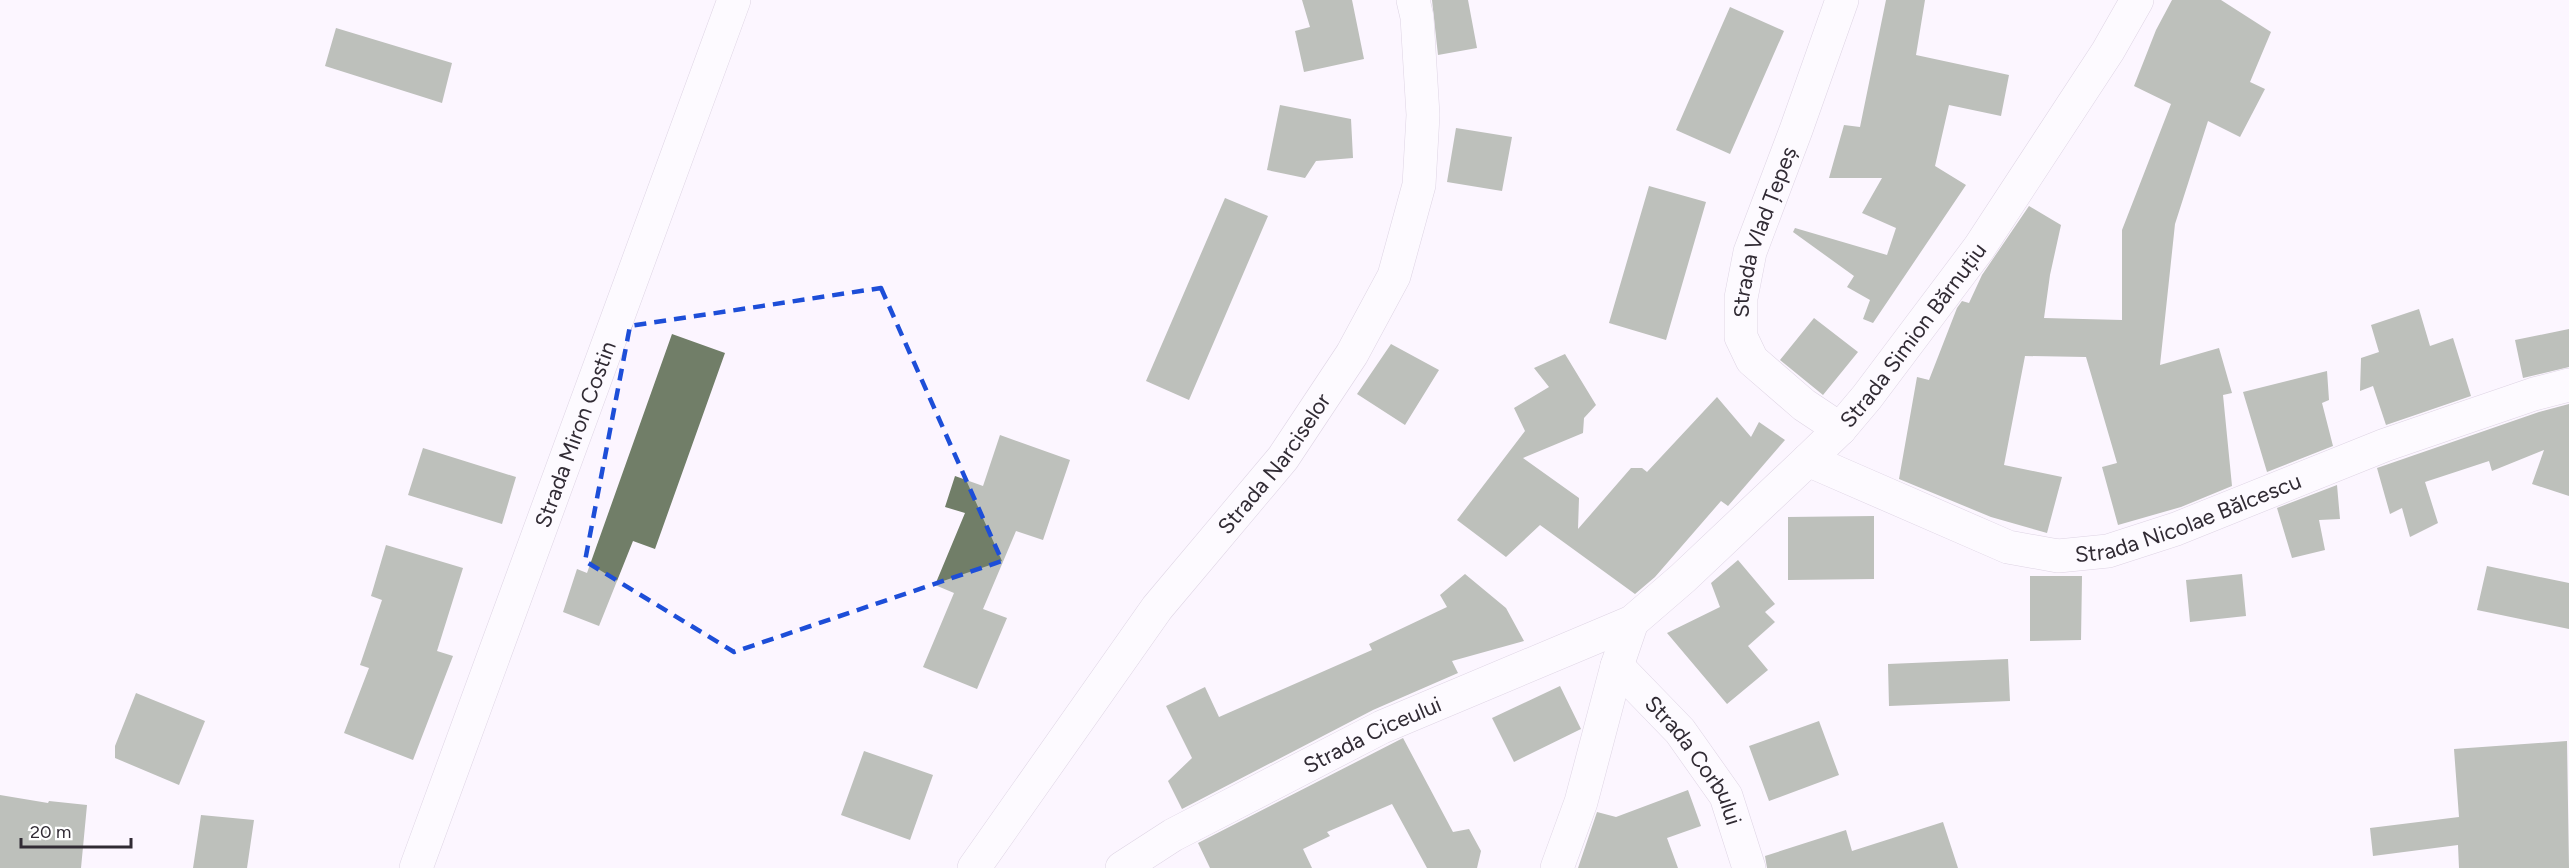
<svg xmlns="http://www.w3.org/2000/svg" width="2569" height="868" viewBox="0 0 2569 868" font-family="Figtree,sans-serif">
<rect width="100%" height="100%" fill="#fcf5ff"/>
<!-- building -->
<path fill="#717e68" d="M 1302,0 L 1352,0 L 1364,59 L 1304,72 L 1295,31 L 1310,27 Z
M 1432,0 L 1468,0 L 1477,48 L 1438,55 Z
M 1886,0 L 1925,0 L 1916,55 L 2009,75 L 2001,116 L 1949,105 L 1935,166 L 1966,185 L 1873,323 L 1863,319 L 1870,300 L 1847,287 L 1854,276 L 1793,232 L 1795,228 L 1887,255 L 1896,228 L 1862,213 L 1882,178 L 1829,178 L 1844,125 L 1860,127 Z
M 2172,0 L 2221,0 L 2271,32 L 2250,82 L 2265,89 L 2240,137 L 2208,121 L 2175,224 L 2160,365 L 2219,348 L 2232,393 L 2223,395 L 2232,486 L 2181,507 L 2118,525 L 2102,467 L 2117,463 L 2086,357 L 2025,356 L 2004,465 L 2062,477 L 2047,533 L 1991,517 L 1899,479 L 1917,377 L 1929,380 L 1957,308 L 1962,301 L 1969,303 L 1982,275 L 2029,206 L 2061,225 L 2050,275 L 2044,318 L 2122,320 L 2122,230 L 2171,104 L 2134,86 L 2156,30 Z
M 1730,7 L 1784,31 L 1730,154 L 1676,130 Z
M 336,28 L 452,63 L 442,103 L 325,66 Z
M 1280,105 L 1351,119 L 1353,158 L 1316,161 L 1305,178 L 1267,170 Z
M 1456,128 L 1512,137 L 1502,191 L 1447,182 Z
M 1649,186 L 1706,202 L 1666,340 L 1609,323 Z
M 1225,198 L 1268,216 L 1189,400 L 1146,381 Z
M 2419,309 L 2430,346 L 2453,338 L 2471,396 L 2386,425 L 2373,386 L 2360,391 L 2361,358 L 2379,352 L 2371,325 Z
M 1814,318 L 1858,352 L 1823,395 L 1780,360 Z
M 2569,329 L 2569,367 L 2523,378 L 2515,340 Z
M 672,334 L 725,353 L 655,549 L 633,541 L 599,626 L 563,612 L 577,569 L 587,573 Z
M 1391,344 L 1439,370 L 1405,425 L 1357,394 Z
M 1565,354 L 1596,405 L 1584,418 L 1583,433 L 1523,458 L 1579,498 L 1578,529 L 1631,468 L 1642,468 L 1647,472 L 1717,397 L 1751,437 L 1759,422 L 1785,440 L 1728,506 L 1721,501 L 1655,577 L 1635,594 L 1540,525 L 1506,557 L 1457,520 L 1525,431 L 1514,408 L 1549,387 L 1534,368 Z
M 2327,371 L 2329,400 L 2322,403 L 2333,446 L 2267,472 L 2243,392 Z
M 2569,404 L 2569,496 L 2532,484 L 2544,450 L 2492,471 L 2489,461 L 2425,482 L 2438,523 L 2410,537 L 2402,508 L 2390,514 L 2377,468 L 2539,412 Z
M 1000,435 L 1070,460 L 1043,540 L 1016,531 L 983,609 L 1007,618 L 977,689 L 923,667 L 954,593 L 935,585 L 965,513 L 945,507 L 955,476 L 983,486 Z
M 423,448 L 516,477 L 502,524 L 408,495 Z
M 2337,485 L 2340,519 L 2319,520 L 2325,550 L 2292,558 L 2277,508 Z
M 1874,516 L 1874,579 L 1788,580 L 1788,517 Z
M 386,545 L 463,568 L 437,651 L 453,656 L 413,760 L 344,733 L 369,668 L 360,665 L 382,600 L 371,596 Z
M 1738,560 L 1775,604 L 1765,612 L 1775,622 L 1748,646 L 1768,670 L 1727,704 L 1667,633 L 1720,607 L 1711,583 Z
M 2487,566 L 2569,583 L 2569,629 L 2477,610 Z
M 1465,574 L 1506,608 L 1524,641 L 1452,661 L 1458,673 L 1373,710 L 1182,809 L 1168,781 L 1192,758 L 1166,706 L 1205,687 L 1219,717 L 1372,650 L 1369,644 L 1447,607 L 1440,595 Z
M 2242,574 L 2246,616 L 2190,622 L 2186,580 Z
M 2030,576 L 2082,576 L 2081,640 L 2030,641 Z
M 2008,659 L 2010,701 L 1889,706 L 1888,664 Z
M 1560,686 L 1581,729 L 1514,762 L 1492,718 Z
M 136,693 L 205,721 L 179,785 L 115,758 L 115,746 Z
M 1819,721 L 1839,775 L 1769,801 L 1749,746 Z
M 1403,738 L 1453,832 L 1469,829 L 1481,851 L 1477,868 L 1427,868 L 1392,804 L 1327,832 L 1330,836 L 1303,849 L 1312,868 L 1210,868 L 1198,843 Z
M 2567,741 L 2569,868 L 2459,868 L 2458,845 L 2373,856 L 2370,828 L 2459,817 L 2454,749 Z
M 864,751 L 933,775 L 910,840 L 841,815 Z
M 1688,790 L 1701,826 L 1667,838 L 1678,868 L 1578,868 L 1597,812 L 1616,817 Z
M 0,795 L 48,803 L 49,801 L 87,805 L 81,868 L 0,868 Z
M 201,815 L 254,820 L 247,868 L 193,868 Z
M 1943,822 L 1958,868 L 1767,868 L 1765,856 L 1846,830 L 1852,851 Z"/>
<g fill="none" stroke-linecap="round" stroke-linejoin="round">
<!-- minor casing -->
<g stroke="#bbacc3" stroke-width="34">
<g id="minor">
<path id="s1" d="M 1840,429 L 1804,405 L 1752,360 L 1741,337 L 1741,298 L 1750,252 L 1796,130 L 1842,0"/>
<path id="s2" d="M 1808,460 L 2008,547 L 2058,556 L 2108,551 L 2176,529 L 2385,445 L 2534,394 L 2569,385"/>
<path id="s3" d="M 1617,666 L 1680,731 L 1726,796 L 1749,868"/>
<path id="s4" d="M 416,868 L 734,0"/>
<path id="s5" d="M 974,868 L 1157,608 L 1283,458 L 1352,354 L 1394,276 L 1419,185 L 1423,115 L 1417,17 L 1413,0"/>
<path id="s6" d="M 1122,868 L 1173,835 L 1382,727 L 1632,622 L 1683,578 L 1808,460 L 1840,429 L 1867,397 L 1979,248 L 2108,51 L 2137,0"/>
<path d="M 1557,868 L 1581,802 L 1617,666 L 1632,622"/>
</g>
</g>
<!-- minor -->
<use href="#minor" stroke="#fff" stroke-width="33"/>
</g>
<!-- marked area -->
<path d="M0 0H2569V868H0ZM 881,288 L 1002,561 L 734,652 L 585,561 L 630,326 Z" fill="#fcf5ff" fill-opacity=".55" fill-rule="evenodd"/>
<path fill="none" stroke="#1d4ed8" stroke-width="4.5" stroke-dasharray="12 8" stroke-linejoin="round" d="M 881,288 L 1002,561 L 734,652 L 585,561 L 630,326 Z"/>
<g text-anchor="middle" dominant-baseline="central" stroke-width="4.5" stroke-linejoin="round" paint-order="stroke">
<!-- street labels -->
<g font-size="22" fill="#312b34" stroke="#fff">
<text stroke="none"><textPath href="#s1" startOffset="246">Strada Vlad Țepeș</textPath></text>
<text stroke="none"><textPath href="#s6" startOffset="970">Strada Simion Bărnuțiu</textPath></text>
<text stroke="none"><textPath href="#s4" startOffset="462">Strada Miron Costin</textPath></text>
<text stroke="none"><textPath href="#s5" startOffset="504">Strada Narciselor</textPath></text>
<text stroke="none"><textPath href="#s2" startOffset="405">Strada Nicolae Bălcescu</textPath></text>
<text stroke="none"><textPath href="#s6" startOffset="284">Strada Ciceului</textPath></text>
<text stroke="none"><textPath href="#s3" startOffset="123">Strada Corbului</textPath></text>
</g>
</g>
<!-- scale -->
<path d="M21 838v9h110v-9" fill="none" stroke="#312b34" stroke-width="3"/>
<text x="30" y="838" font-size="18" fill="#312b34" stroke="#ffffff" stroke-width="4.5" paint-order="stroke">20 m</text>
</svg>
